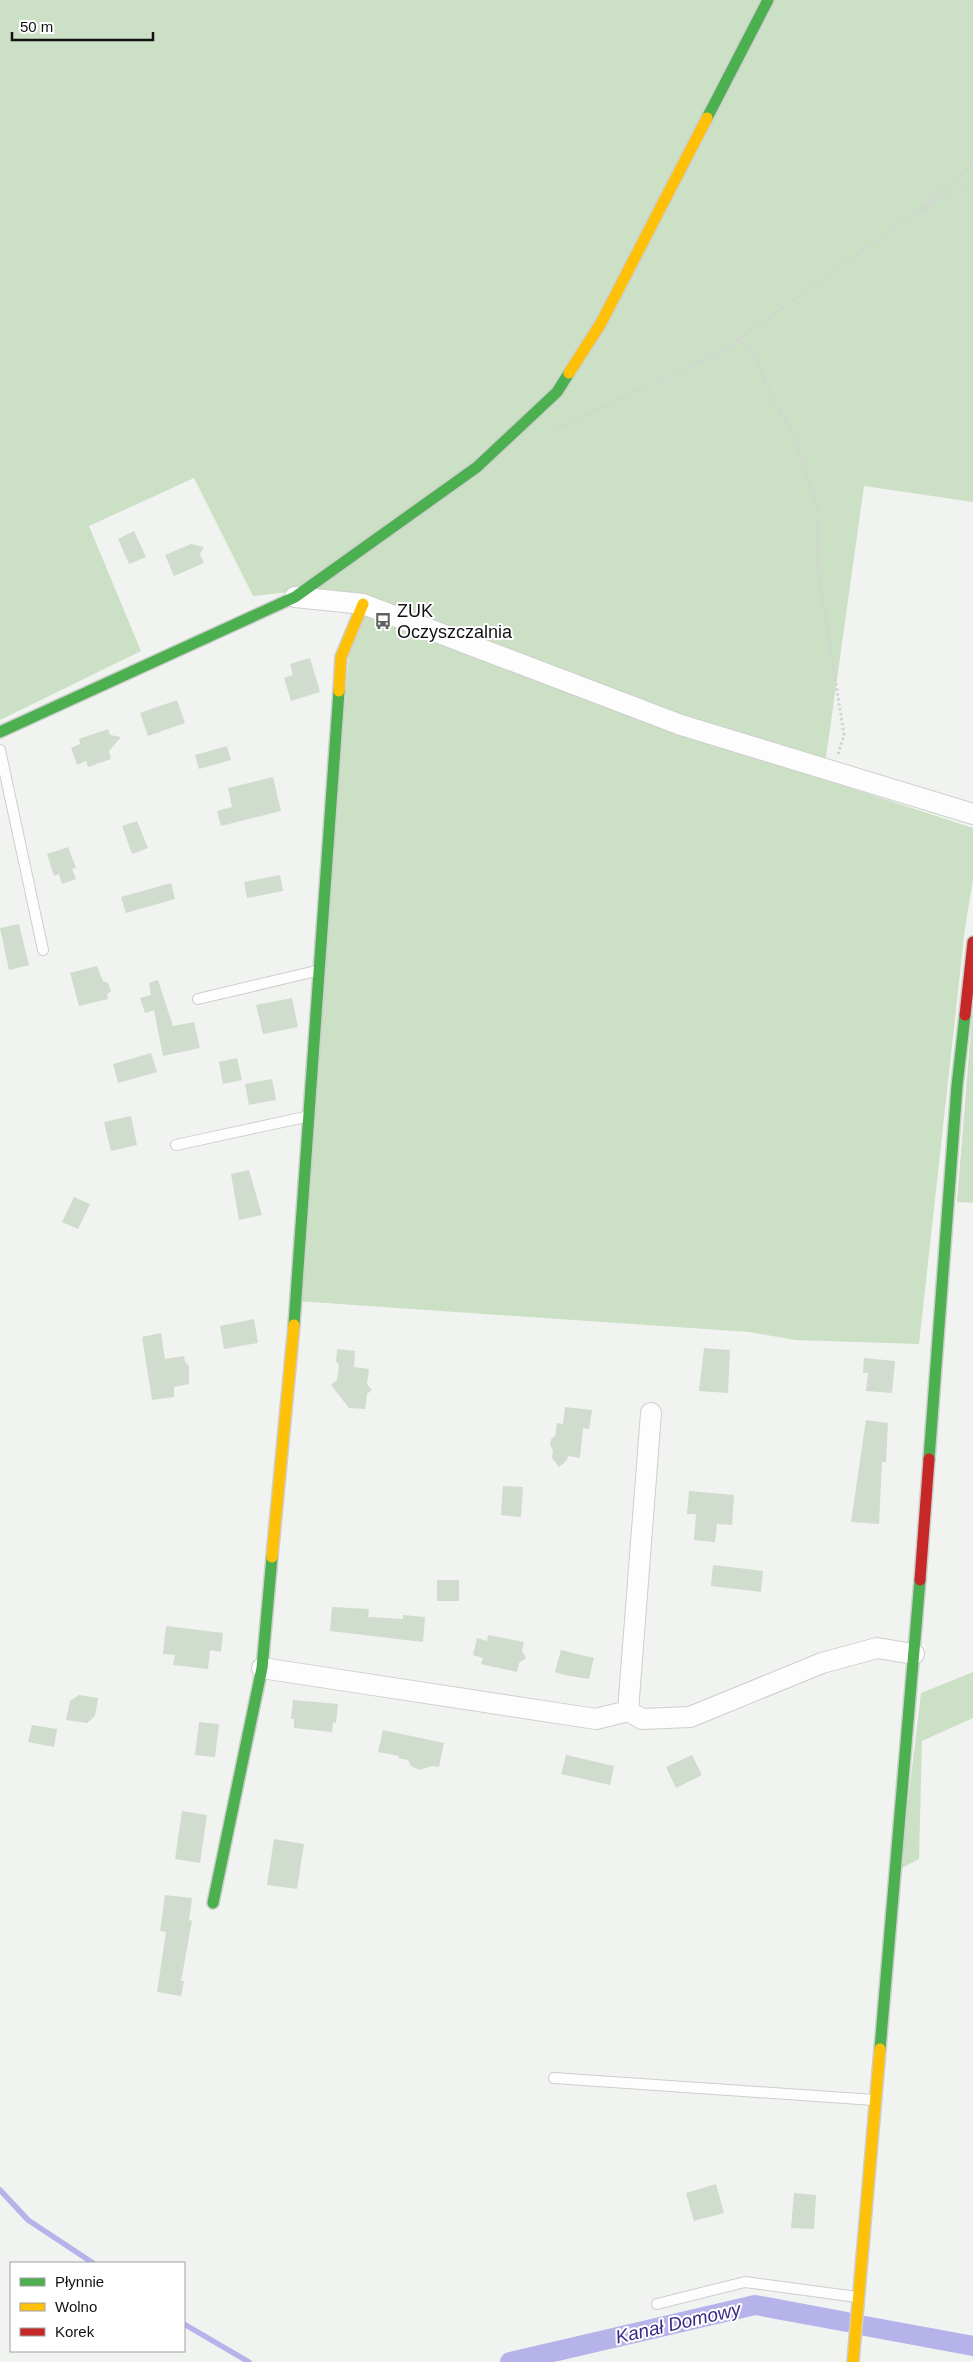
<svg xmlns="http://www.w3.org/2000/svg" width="973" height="2362" viewBox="0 0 973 2362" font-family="Helvetica,sans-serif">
<rect width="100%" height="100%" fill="#f1f3f0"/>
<!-- green -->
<path fill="#cce0c6" d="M 0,0 L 973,0 L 973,502 L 864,486 L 823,779 L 973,828 L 973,880 L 965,928 L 919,1344 L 795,1340 L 749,1332 L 296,1301 L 353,607 L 315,589 L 253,596 L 194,478 L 89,526 L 141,651 L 0,720 Z
M 973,1004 L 973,1203 L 957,1202 Z
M 973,1672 L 973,1718 L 922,1741 L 919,1859 L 900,1869 L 921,1693 Z"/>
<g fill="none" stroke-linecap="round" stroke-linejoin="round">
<!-- stream -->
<path stroke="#b6b3ea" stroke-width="5.5" d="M 0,2190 L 28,2220 L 93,2263
M 184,2324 L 249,2362"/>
<!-- canal -->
<path stroke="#b6b3ea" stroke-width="20" d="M 865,2326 L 973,2346
M 510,2362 L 755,2305 L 847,2322"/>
</g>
<!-- building -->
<path fill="#d0dccd" d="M 134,531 L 146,557 L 129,564 L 118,539 Z
M 191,544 L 204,547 L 200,554 L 204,563 L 174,576 L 165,555 Z
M 310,658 L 320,692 L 291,701 L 284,678 L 293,675 L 290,664 Z
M 177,700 L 185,723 L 148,736 L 140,713 Z
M 108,729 L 110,735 L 121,737 L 109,751 L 111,759 L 88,767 L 86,761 L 77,765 L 71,748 L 80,744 L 79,739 Z
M 227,746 L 231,760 L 199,769 L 195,755 Z
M 273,777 L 281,811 L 221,826 L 217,811 L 232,807 L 228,788 Z
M 137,821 L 148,848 L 132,854 L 122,826 Z
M 68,847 L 76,868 L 72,869 L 76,879 L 62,884 L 59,874 L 54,876 L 47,854 Z
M 280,875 L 283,891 L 247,898 L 244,882 Z
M 171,883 L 175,899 L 126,913 L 121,897 Z
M 19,924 L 29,965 L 9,970 L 0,928 Z
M 97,966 L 103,981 L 108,983 L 111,991 L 107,994 L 108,999 L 79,1006 L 70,973 Z
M 158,980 L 173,1026 L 194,1022 L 200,1048 L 163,1056 L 154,1010 L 145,1013 L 140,998 L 151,995 L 149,983 Z
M 292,998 L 298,1027 L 263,1034 L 256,1005 Z
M 151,1053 L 157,1072 L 118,1083 L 113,1064 Z
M 237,1058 L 242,1080 L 223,1084 L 219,1062 Z
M 272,1079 L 276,1100 L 249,1105 L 245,1084 Z
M 131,1116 L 137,1145 L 111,1151 L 104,1122 Z
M 249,1170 L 262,1215 L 239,1220 L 231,1174 Z
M 74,1197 L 90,1204 L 78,1229 L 62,1222 Z
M 254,1319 L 258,1343 L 224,1349 L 220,1326 Z
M 161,1333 L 165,1359 L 184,1356 L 185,1362 L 189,1366 L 189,1384 L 174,1387 L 174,1397 L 152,1400 L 142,1337 Z
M 704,1348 L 730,1350 L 728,1393 L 699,1391 Z
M 337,1349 L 355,1351 L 354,1367 L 369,1369 L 367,1384 L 372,1390 L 367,1394 L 365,1409 L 349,1408 L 331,1385 L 337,1380 L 339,1365 L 336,1361 Z
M 864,1358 L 895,1361 L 892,1393 L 866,1391 L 868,1373 L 863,1373 Z
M 565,1407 L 592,1410 L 589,1429 L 583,1428 L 580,1458 L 568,1456 L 567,1460 L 559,1467 L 552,1458 L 553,1450 L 550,1445 L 551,1439 L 555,1436 L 557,1423 L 563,1424 Z
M 866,1420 L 888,1423 L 886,1462 L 882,1462 L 879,1524 L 851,1522 Z
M 503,1486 L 523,1487 L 521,1517 L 501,1515 Z
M 689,1491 L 734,1495 L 732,1525 L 717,1524 L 715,1542 L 694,1540 L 696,1514 L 687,1514 Z
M 713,1565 L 763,1571 L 761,1592 L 711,1586 Z
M 437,1580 L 459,1580 L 459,1601 L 437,1601 Z
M 332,1607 L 369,1609 L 368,1617 L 403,1619 L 403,1615 L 425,1617 L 423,1642 L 330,1631 Z
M 166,1626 L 223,1633 L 221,1652 L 210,1650 L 208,1669 L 173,1665 L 175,1655 L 163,1654 Z
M 488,1635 L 524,1642 L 522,1651 L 526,1658 L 519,1663 L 517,1672 L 481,1664 L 483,1658 L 473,1655 L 477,1638 L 487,1641 Z
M 561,1650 L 594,1658 L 589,1679 L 564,1675 L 555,1672 Z
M 79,1695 L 98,1698 L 95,1716 L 87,1723 L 66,1720 L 70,1701 Z
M 293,1700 L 338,1704 L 336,1723 L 333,1722 L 332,1732 L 294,1728 L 294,1719 L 291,1719 Z
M 199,1722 L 219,1724 L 215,1757 L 195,1755 Z
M 32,1725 L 57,1729 L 54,1747 L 28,1742 Z
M 383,1730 L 444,1743 L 439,1767 L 432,1766 L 419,1770 L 411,1766 L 408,1760 L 398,1758 L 399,1756 L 378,1752 Z
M 566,1755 L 614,1766 L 610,1785 L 561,1774 Z
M 692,1755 L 702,1775 L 676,1788 L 666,1767 Z
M 182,1811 L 207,1815 L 200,1863 L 175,1859 Z
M 274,1839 L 304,1844 L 297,1889 L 267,1885 Z
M 165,1895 L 192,1898 L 189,1920 L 192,1921 L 181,1981 L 184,1981 L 181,1996 L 157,1992 L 166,1932 L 160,1931 Z
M 716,2184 L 724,2213 L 694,2221 L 686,2193 Z
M 794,2193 L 816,2195 L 814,2229 L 791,2228 Z"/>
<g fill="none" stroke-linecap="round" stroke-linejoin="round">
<!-- lane casing -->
<g stroke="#cdcfcc" stroke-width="12">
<path id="lane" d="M 0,750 L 43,950
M 198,999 L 316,971
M 176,1145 L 305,1117
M 554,2078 L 874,2100
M 657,2304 L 745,2282 L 857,2297"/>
</g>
<!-- street casing -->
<g stroke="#cdcfcc" stroke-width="22">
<path id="street" d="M 295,597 L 363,604 L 681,725 L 973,814
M 262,1668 L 596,1719 L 628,1711 L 651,1413
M 628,1711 L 642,1719 L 690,1717 L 822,1663 L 877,1648 L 914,1654"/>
</g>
<!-- fast casing -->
<g stroke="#cdcfcc" stroke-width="14">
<path id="fast" d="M 707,118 L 768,0
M 0,732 L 295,597 L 477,467 L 557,392 L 569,373
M 294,1325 L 339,691
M 929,1459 L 957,1086 L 965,1015
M 213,1903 L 262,1668 L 272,1557
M 880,2049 L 920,1580"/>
</g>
<!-- slow casing -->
<g stroke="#cdcfcc" stroke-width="14">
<path id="slow" d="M 569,373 L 601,323 L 707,118
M 339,691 L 341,657 L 363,604
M 272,1557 L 294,1325
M 853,2362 L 880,2049"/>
</g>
<!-- jam casing -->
<g stroke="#cdcfcc" stroke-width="14">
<path id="jam" d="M 965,1015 L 973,942
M 920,1580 L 929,1459"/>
</g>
<!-- path -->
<path stroke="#d2d4d2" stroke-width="3" stroke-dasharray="2.5 2.5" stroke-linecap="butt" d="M 920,209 L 973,164
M 740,338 L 757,361 L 772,398 L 794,434 L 816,501 L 818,568 L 844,735 L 838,754
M 548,433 L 727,348 L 916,212 L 973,183"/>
<!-- lane -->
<use href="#lane" stroke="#fdfdfd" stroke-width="10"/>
<!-- street -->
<use href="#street" stroke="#fdfdfd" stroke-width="20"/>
<!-- fast -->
<use href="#fast" stroke="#4caf50" stroke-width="11"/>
<!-- slow -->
<use href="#slow" stroke="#ffc107" stroke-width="11"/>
<!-- jam -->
<use href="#jam" stroke="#c62828" stroke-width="11"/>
</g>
<!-- icons -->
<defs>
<g id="bus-bare" transform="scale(1.35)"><path d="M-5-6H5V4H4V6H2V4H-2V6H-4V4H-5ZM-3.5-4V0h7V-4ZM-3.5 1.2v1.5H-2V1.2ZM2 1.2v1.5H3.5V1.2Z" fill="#5f615f" stroke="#fff" stroke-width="2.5" paint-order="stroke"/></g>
</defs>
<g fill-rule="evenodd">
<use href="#bus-bare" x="383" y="621"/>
</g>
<g text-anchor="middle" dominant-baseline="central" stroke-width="4" stroke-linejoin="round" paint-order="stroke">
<!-- poi labels -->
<g font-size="18" fill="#111211" stroke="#fff" text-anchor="start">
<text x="397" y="611">ZUK<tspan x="397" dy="21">Oczyszczalnia</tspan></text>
</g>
<!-- water labels -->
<g font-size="19" font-style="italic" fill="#3c2b86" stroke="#fff">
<text transform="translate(678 2323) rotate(-13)">Kanał Domowy</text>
</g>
</g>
<!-- legend -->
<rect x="10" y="2262" width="175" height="90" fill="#ffffff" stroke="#a0a0a0"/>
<rect x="20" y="2278" width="25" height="8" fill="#4caf50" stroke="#a0a0a0"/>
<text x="55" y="2287" font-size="15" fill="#111211">Płynnie</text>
<rect x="20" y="2303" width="25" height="8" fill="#ffc107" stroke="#a0a0a0"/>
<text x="55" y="2312" font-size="15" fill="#111211">Wolno</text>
<rect x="20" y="2328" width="25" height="8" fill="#c62828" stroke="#a0a0a0"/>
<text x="55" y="2337" font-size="15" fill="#111211">Korek</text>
<!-- scale -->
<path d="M12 32v8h141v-8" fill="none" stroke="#111211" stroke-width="2.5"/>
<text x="20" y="32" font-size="15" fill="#111211" stroke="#ffffff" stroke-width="4" paint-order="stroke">50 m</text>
</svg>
